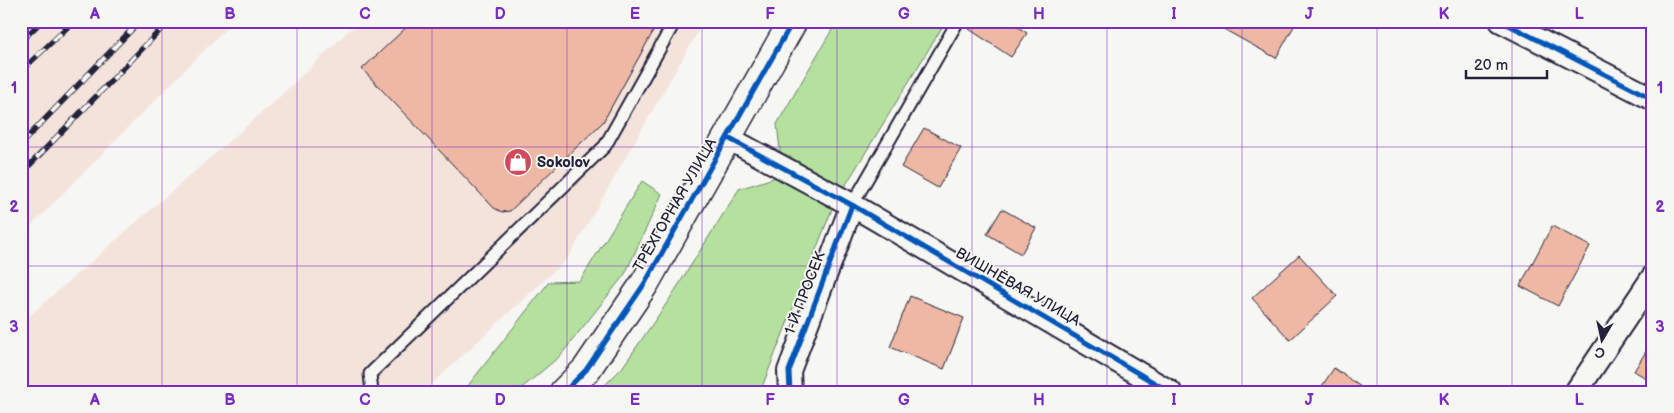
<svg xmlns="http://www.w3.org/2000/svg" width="1674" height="413" viewBox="0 0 1674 413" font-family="'Balsamiq Sans',sans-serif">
<rect width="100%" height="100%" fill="#f6f6f2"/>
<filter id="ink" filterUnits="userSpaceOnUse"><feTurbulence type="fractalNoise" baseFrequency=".02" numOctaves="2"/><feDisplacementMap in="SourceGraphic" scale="10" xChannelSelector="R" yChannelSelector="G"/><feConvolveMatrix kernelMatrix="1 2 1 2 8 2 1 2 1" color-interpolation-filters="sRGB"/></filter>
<g filter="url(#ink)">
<!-- built -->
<path fill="#f4e3db" d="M 21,21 L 233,21 L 21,236 Z
M 359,21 L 704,21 L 568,258 L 423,392 L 27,392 L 21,386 L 21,323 L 273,103 Z"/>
<!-- green -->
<path fill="#b5e19f" stroke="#6c826d" d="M 837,21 L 946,21 L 834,204 L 760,392 L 598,392 L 622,368 L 669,300 L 739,189 L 783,175 L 777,124 Z
M 642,181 L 662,194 L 625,274 L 560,356 L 517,392 L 459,392 L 467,387 L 549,282 L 580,281 Z"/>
<!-- building -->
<path fill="#efb8a4" stroke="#22223b" d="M 413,21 L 659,21 L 603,122 L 510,211 L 502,212 L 494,208 L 362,69 Z
M 974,21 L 1010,21 L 1027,33 L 1011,57 L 969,29 Z
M 1221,21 L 1297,21 L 1276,58 L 1218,26 Z
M 924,128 L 961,148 L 938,188 L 901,167 Z
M 1002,209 L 1036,228 L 1021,254 L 987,234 Z
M 1552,226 L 1590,246 L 1558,306 L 1520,286 Z
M 1299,255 L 1337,296 L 1290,340 L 1252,298 Z
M 910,296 L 964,318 L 944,369 L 890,347 Z
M 1653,340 L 1653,382 L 1634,371 Z
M 1334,368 L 1368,392 L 1318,392 Z"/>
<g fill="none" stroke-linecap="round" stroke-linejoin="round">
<!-- lane casing -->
<g stroke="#22223b" stroke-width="15">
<path id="lane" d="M 852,205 L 958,21
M 372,392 L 370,374 L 605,146 L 675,21"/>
</g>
<!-- street casing -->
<g stroke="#22223b" stroke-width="26">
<path id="street" d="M 1501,21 L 1653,99
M 728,138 L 852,205 L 1170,392
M 790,392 L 789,371 L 852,205
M 1576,392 L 1653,277"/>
</g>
<!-- secondary casing -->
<g stroke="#22223b" stroke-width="31">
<path id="secondary" d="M 564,392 L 586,370 L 645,283 L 793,21"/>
</g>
<!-- lane -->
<use href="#lane" stroke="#f6f6f2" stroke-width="11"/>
<!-- street -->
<use href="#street" stroke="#f6f6f2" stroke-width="22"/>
<!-- secondary -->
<use href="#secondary" stroke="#f6f6f2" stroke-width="28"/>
<!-- rail casing -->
<g stroke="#22223b" stroke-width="5.5">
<path id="rail" d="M 21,41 L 42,21
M 21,71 L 74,21
M 21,144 L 140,21
M 21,174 L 169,21"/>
</g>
<!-- rail -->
<use href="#rail" stroke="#f6f6f2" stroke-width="4" stroke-dasharray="11" stroke-linecap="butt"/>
<!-- cycleway casing -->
<g stroke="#f6f6f2" stroke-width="8">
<path id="cycleway" d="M 1501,21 L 1653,99
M 728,138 L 852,205 L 1170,392
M 564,392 L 586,370 L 645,283 L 793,21
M 790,392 L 789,371 L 852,205"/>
</g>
<!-- cycleway -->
<use href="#cycleway" stroke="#0057b8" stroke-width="5"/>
</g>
</g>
<!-- grid -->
<path fill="none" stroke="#7b2cbf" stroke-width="1" stroke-opacity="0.55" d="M 162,21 L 162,392M 297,21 L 297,392M 432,21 L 432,392M 567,21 L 567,392M 702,21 L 702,392M 837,21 L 837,392M 972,21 L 972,392M 1107,21 L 1107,392M 1242,21 L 1242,392M 1377,21 L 1377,392M 1512,21 L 1512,392M 21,147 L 1653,147M 21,266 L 1653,266"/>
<!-- icons -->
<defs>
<g id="shop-disc" transform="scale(1.4375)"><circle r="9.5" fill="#d1495b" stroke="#f6f6f2"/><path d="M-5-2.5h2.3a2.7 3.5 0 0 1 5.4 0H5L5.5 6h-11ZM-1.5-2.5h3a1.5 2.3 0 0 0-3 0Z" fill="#fff"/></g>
</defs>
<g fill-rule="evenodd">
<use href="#shop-disc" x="518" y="162"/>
</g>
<g text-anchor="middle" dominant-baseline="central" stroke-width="4" stroke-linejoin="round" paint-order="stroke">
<!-- poi labels -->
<g font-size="15" font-weight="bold" fill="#22223b" stroke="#f6f6f2" text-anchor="start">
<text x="537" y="162">Sokolov</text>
</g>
<!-- street labels -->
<g font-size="15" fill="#22223b" stroke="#f6f6f2">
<text transform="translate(675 205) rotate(-60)">ТРЁХГОРНАЯ УЛИЦА</text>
<text transform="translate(1018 287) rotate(30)">ВИШНЁВАЯ УЛИЦА</text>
<text transform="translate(805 293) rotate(-69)">1-Й ПРОСЕК</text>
</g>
</g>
<!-- margin -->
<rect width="1674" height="413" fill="none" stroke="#f6f6f2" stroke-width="55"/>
<!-- north arrow -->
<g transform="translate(1602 340) rotate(189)" stroke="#f6f6f2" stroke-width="4" paint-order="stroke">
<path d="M0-4L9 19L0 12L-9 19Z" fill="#22223b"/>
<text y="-8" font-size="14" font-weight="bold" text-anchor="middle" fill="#22223b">С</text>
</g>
<!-- scale -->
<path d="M1466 70v8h81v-8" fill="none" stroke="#22223b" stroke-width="2.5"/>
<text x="1474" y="70" font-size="15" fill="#22223b" stroke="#f6f6f2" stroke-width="4" paint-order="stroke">20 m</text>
<rect x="28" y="28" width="1618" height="358" fill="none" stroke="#7b2cbf" stroke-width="2"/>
<g font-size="16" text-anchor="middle" font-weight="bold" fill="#7b2cbf">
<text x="95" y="19">A</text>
<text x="230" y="19">B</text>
<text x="365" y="19">C</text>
<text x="500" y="19">D</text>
<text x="635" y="19">E</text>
<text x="770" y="19">F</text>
<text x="904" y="19">G</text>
<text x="1039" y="19">H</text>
<text x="1174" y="19">I</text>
<text x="1309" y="19">J</text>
<text x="1444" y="19">K</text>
<text x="1579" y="19">L</text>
<text x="14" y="93">1</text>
<text x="1660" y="93">1</text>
<text x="14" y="212">2</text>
<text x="1660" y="212">2</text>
<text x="14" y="332">3</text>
<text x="1660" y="332">3</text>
<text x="95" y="405">A</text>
<text x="230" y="405">B</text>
<text x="365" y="405">C</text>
<text x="500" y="405">D</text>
<text x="635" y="405">E</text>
<text x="770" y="405">F</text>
<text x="904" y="405">G</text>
<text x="1039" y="405">H</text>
<text x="1174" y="405">I</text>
<text x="1309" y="405">J</text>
<text x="1444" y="405">K</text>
<text x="1579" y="405">L</text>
</g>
</svg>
